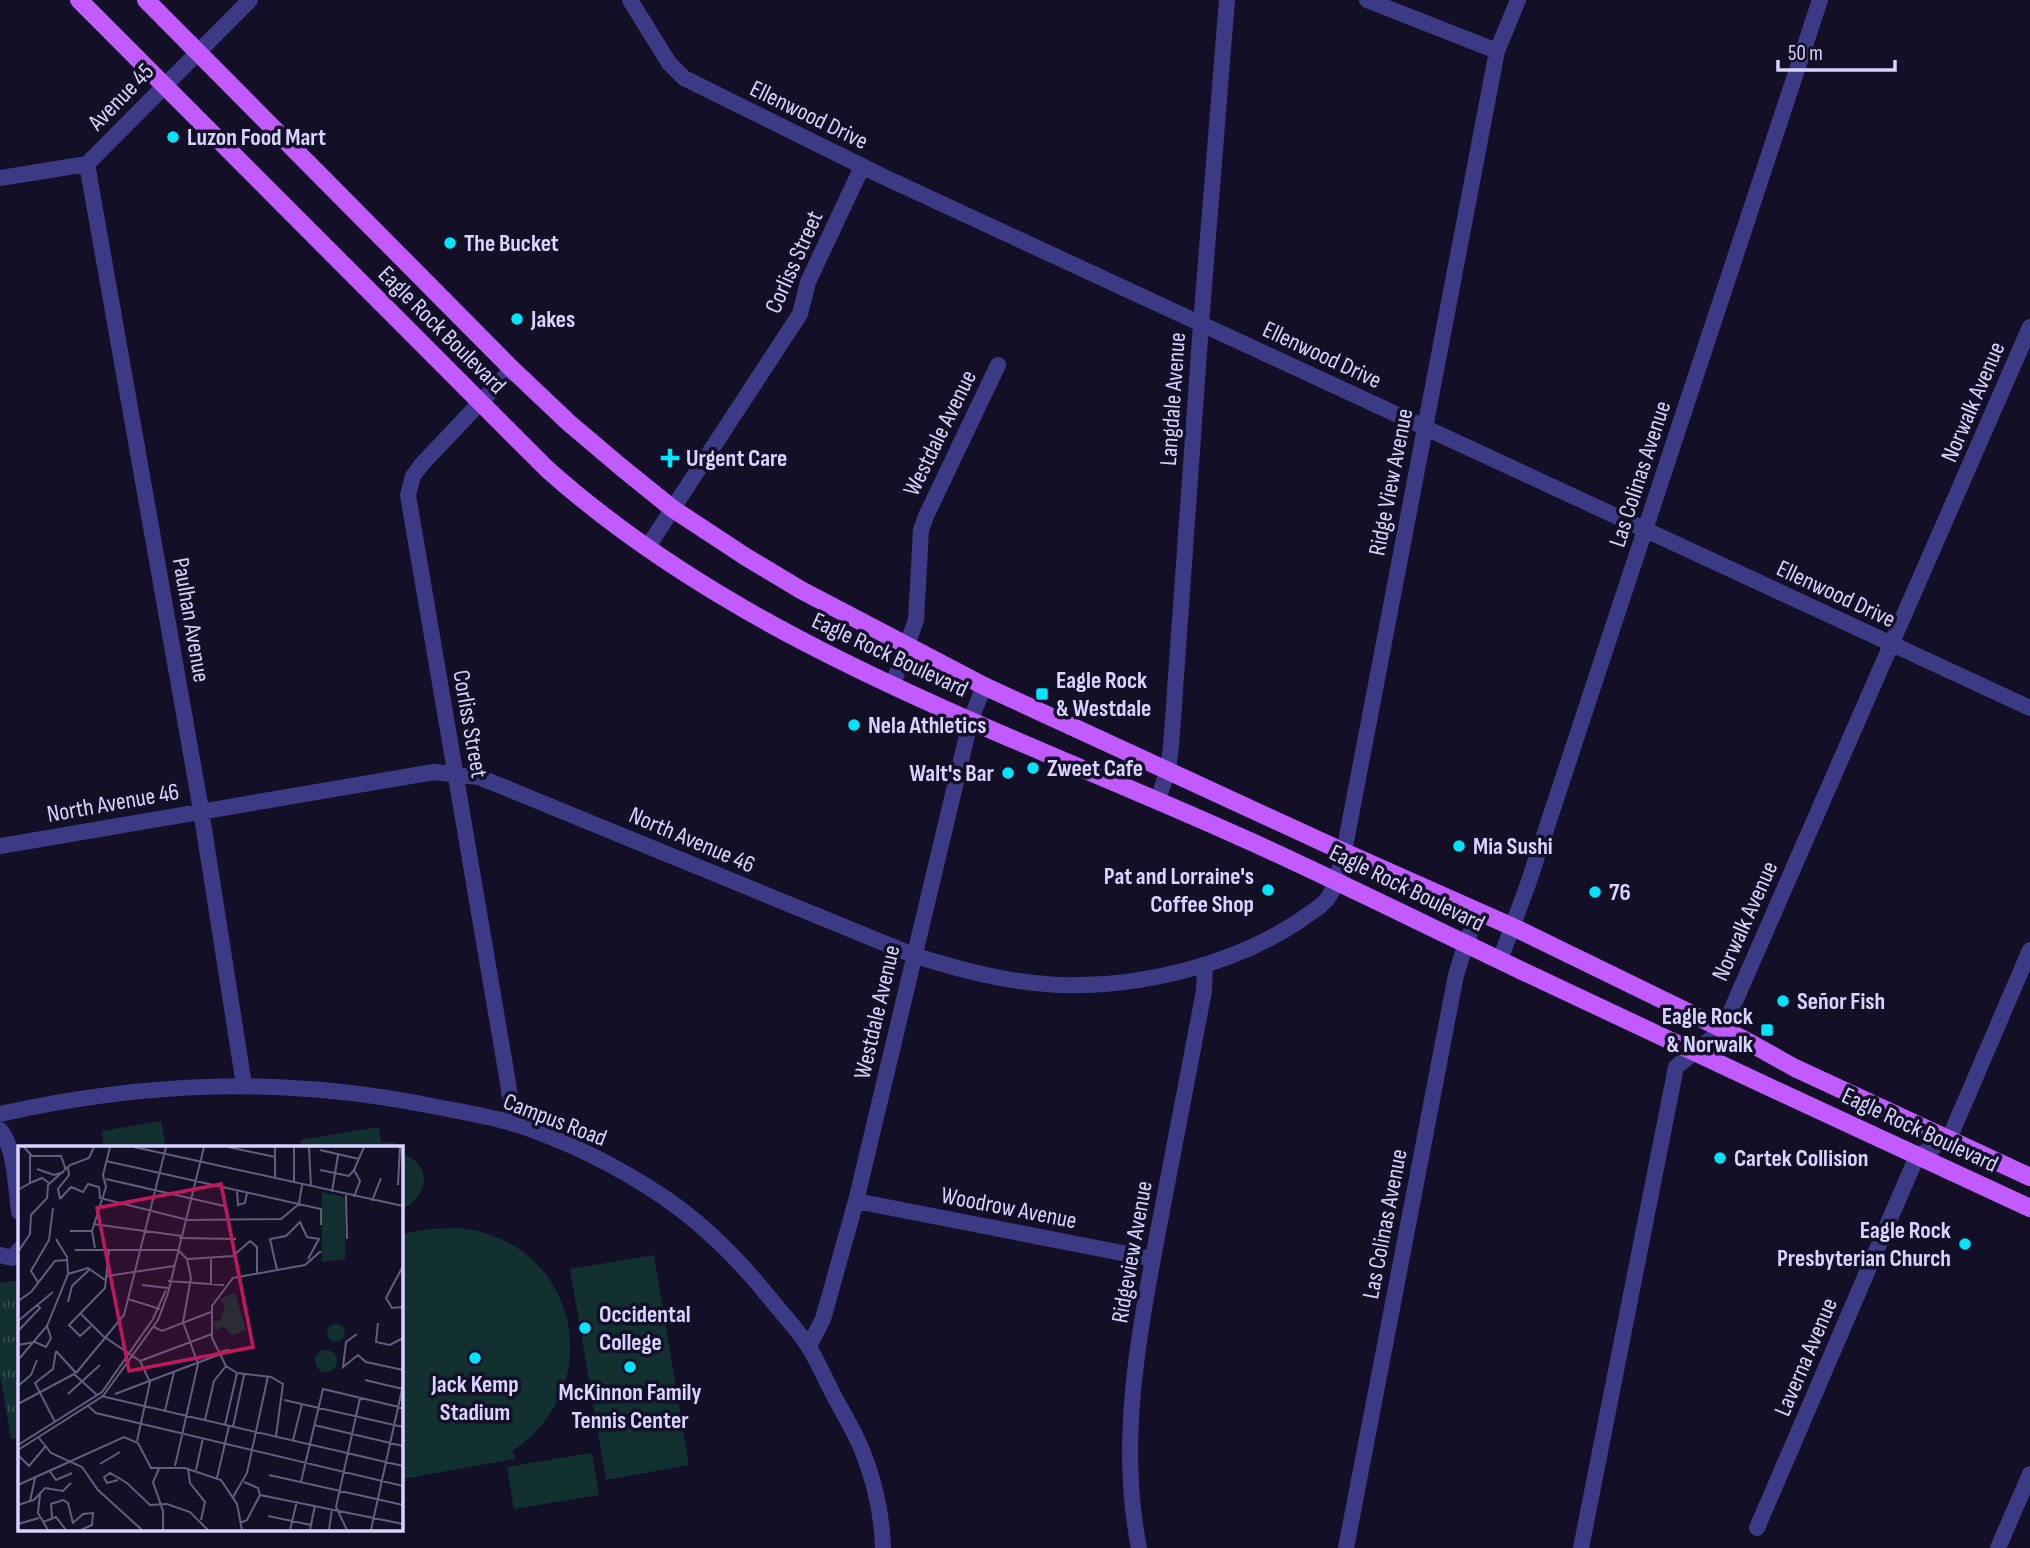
<svg xmlns="http://www.w3.org/2000/svg" width="2030" height="1548" viewBox="0 0 2030 1548" font-family="'Sofia Sans Condensed',sans-serif">
<defs>
<pattern id="grass-tufts" width="24" height="20" patternUnits="userSpaceOnUse" patternTransform="scale(1.75)"><rect width="24" height="20" fill="#12302f"/><path d="M3 7l-1-3M5 7V3M7 7l1-3M15 17l-1-3M17 17v-4M19 17l1-3" fill="none" stroke="#344d4e"/></pattern>
</defs>
<rect width="100%" height="100%" fill="#130f26"/>
<!-- grass -->
<path fill="url(#grass-tufts)" d="M 19,1280 L 19,1438 L 11,1439 L 0,1374 L 0,1283 Z"/>
<!-- pitch -->
<path fill="#12302f" d="M 161,1121 L 166,1147 L 104,1147 L 102,1131 Z
M 379,1127 L 381,1143 L 395,1142 L 396,1147 L 299,1147 L 301,1140 Z
M 401,1154 C 432,1162 430,1195 404,1208 L 405,1216 L 401,1217 Z
M 458,1228 C 577,1239 611,1384 513,1451 L 515,1459 L 401,1479 L 401,1234 L 430,1229 Z
M 654,1255 L 689,1465 L 606,1480 L 570,1269 Z
M 592,1453 L 599,1495 L 514,1509 L 507,1467 Z"/>
<g fill="none" stroke-linecap="round" stroke-linejoin="round">
<!-- minor -->
<path stroke="#3d3a85" stroke-width="16" d="M 630,0 L 669,63 L 684,78 L 882,176 L 2030,708
M 1367,0 L 1497,51
M 87,164 L 201,810 L 244,1085
M 0,178 L 87,164 L 250,0
M 512,369 L 422,464 L 413,476 L 408,495 L 508,1083 L 513,1124
M 647,548 L 800,314 L 808,282 L 862,167
M 893,684 L 916,620 L 921,530 L 926,516 L 998,365
M 1158,799 L 1168,770 L 1171,747 L 1201,324 L 1227,0
M 0,846 L 434,772 L 479,777 L 913,955 C 961,970 1009,983 1059,985 C 1139,988 1233,965 1299,921 C 1308,914 1322,907 1328,898 C 1337,885 1340,867 1344,852 L 1497,51 L 1518,0
M 1500,960 L 1528,884 L 1820,0
M 0,1114 C 144,1082 282,1076 427,1105 C 456,1111 487,1115 515,1124 C 567,1141 619,1167 665,1198 C 706,1226 742,1263 773,1302 C 785,1317 798,1330 808,1346 C 816,1358 822,1372 829,1386 C 839,1407 853,1428 862,1450 C 875,1482 882,1514 883,1548
M 0,1130 C 15,1146 16,1190 19,1212
M 856,1201 L 1153,1259
M 0,1255 L 12,1258 L 19,1250
M 809,1346 L 823,1319 L 856,1201 L 965,744 L 971,719 L 984,686
M 1757,1528 L 1917,1156 L 1949,1139 L 2030,950
M 1139,1548 C 1117,1439 1140,1328 1160,1221 C 1175,1144 1189,1067 1204,991 L 1205,965
M 1346,1548 L 1456,975 L 1466,943 L 1479,912
M 1581,1548 L 1676,1067 L 1723,1029 L 2030,327
M 1998,1548 L 2030,1474"/>
<!-- major -->
<path stroke="#c25bff" stroke-width="18" d="M 79,0 L 547,469 C 745,646 1006,731 1245,839 C 1336,880 1425,925 1516,968 C 1687,1049 1858,1129 2030,1208
M 146,0 L 512,369 L 569,423 L 621,467 L 673,509 L 746,557 L 801,590 L 984,686 L 1344,852 L 1513,927 L 1743,1039 L 1795,1068 L 2030,1177"/>
</g>
<!-- markers -->
<g fill="#00e5ff" stroke="#130f26" stroke-width="2.5">
<circle cx="173" cy="137" r="7"/>
<circle cx="450" cy="243" r="7"/>
<circle cx="517" cy="319" r="7"/>
<path d="M666.5 447.5h7v7h7v7h-7v7h-7v-7h-7v-7h7z"/>
<rect x="1035" y="687" width="14" height="14" rx="3.5"/>
<circle cx="854" cy="725" r="7"/>
<circle cx="1033" cy="768" r="7"/>
<circle cx="1008" cy="773" r="7"/>
<circle cx="1459" cy="846" r="7"/>
<circle cx="1268" cy="890" r="7"/>
<circle cx="1595" cy="892" r="7"/>
<circle cx="1783" cy="1001" r="7"/>
<rect x="1760" y="1023" width="14" height="14" rx="3.5"/>
<circle cx="1720" cy="1158" r="7"/>
<circle cx="1965" cy="1244" r="7"/>
<circle cx="585" cy="1328" r="7"/>
<circle cx="475" cy="1358" r="7"/>
<circle cx="630" cy="1367" r="7"/>
</g>
<g text-anchor="middle" dominant-baseline="central" stroke-width="7" stroke-linejoin="round" paint-order="stroke">
<!-- street labels -->
<g font-size="24" fill="#d9d4ff" stroke="#130f26">
<text transform="translate(121 97) rotate(-46)">Avenue 45</text>
<text transform="translate(809 115) rotate(26)">Ellenwood Drive</text>
<text transform="translate(794 262) rotate(-66)">Corliss Street</text>
<text transform="translate(442 330) rotate(45)">Eagle Rock Boulevard</text>
<text transform="translate(1322 355) rotate(25)">Ellenwood Drive</text>
<text transform="translate(1173 399) rotate(-86)">Langdale Avenue</text>
<text transform="translate(1973 402) rotate(-67)">Norwalk Avenue</text>
<text transform="translate(940 433) rotate(-64)">Westdale Avenue</text>
<text transform="translate(1640 474) rotate(-72)">Las Colinas Avenue</text>
<text transform="translate(1391 482) rotate(-79)">Ridge View Avenue</text>
<text transform="translate(1836 594) rotate(25)">Ellenwood Drive</text>
<text transform="translate(191 620) rotate(80)">Paulhan Avenue</text>
<text transform="translate(890 655) rotate(25)">Eagle Rock Boulevard</text>
<text transform="translate(470 724) rotate(80)">Corliss Street</text>
<text transform="translate(113 803) rotate(-10)">North Avenue 46</text>
<text transform="translate(692 840) rotate(23)">North Avenue 46</text>
<text transform="translate(1407 888) rotate(26)">Eagle Rock Boulevard</text>
<text transform="translate(1745 921) rotate(-66)">Norwalk Avenue</text>
<text transform="translate(877 1012) rotate(-77)">Westdale Avenue</text>
<text transform="translate(555 1120) rotate(21)">Campus Road</text>
<text transform="translate(1920 1130) rotate(25)">Eagle Rock Boulevard</text>
<text transform="translate(1009 1208) rotate(11)">Woodrow Avenue</text>
<text transform="translate(1385 1224) rotate(-79)">Las Colinas Avenue</text>
<text transform="translate(1132 1252) rotate(-80)">Ridgeview Avenue</text>
<text transform="translate(1806 1357) rotate(-67)">Laverna Avenue</text>
</g>
<!-- poi labels -->
<g font-size="24" font-weight="bold" fill="#d9d4ff" stroke="#130f26" text-anchor="start">
<text x="187" y="137">Luzon Food Mart</text>
<text x="464" y="243">The Bucket</text>
<text x="531" y="319">Jakes</text>
<text x="686" y="458">Urgent Care</text>
<text x="1056" y="680">Eagle Rock<tspan x="1056" dy="28">&amp; Westdale</tspan></text>
<text x="868" y="725">Nela Athletics</text>
<text x="1047" y="768">Zweet Cafe</text>
<text x="994" y="773" text-anchor="end">Walt's Bar</text>
<text x="1473" y="846">Mia Sushi</text>
<text x="1254" y="876" text-anchor="end">Pat and Lorraine's<tspan x="1254" dy="28">Coffee Shop</tspan></text>
<text x="1609" y="892">76</text>
<text x="1797" y="1001">Señor Fish</text>
<text x="1753" y="1016" text-anchor="end">Eagle Rock<tspan x="1753" dy="28">&amp; Norwalk</tspan></text>
<text x="1734" y="1158">Cartek Collision</text>
<text x="1951" y="1230" text-anchor="end">Eagle Rock<tspan x="1951" dy="28">Presbyterian Church</tspan></text>
<text x="599" y="1314">Occidental<tspan x="599" dy="28">College</tspan></text>
<text x="475" y="1384" text-anchor="middle">Jack Kemp<tspan x="475" dy="28">Stadium</tspan></text>
<text x="630" y="1392" text-anchor="middle">McKinnon Family<tspan x="630" dy="28">Tennis Center</tspan></text>
</g>
</g>
<!-- overview -->
<g transform="translate(18 1146)">
<rect width="385" height="385" fill="#130f26"/>
<path d="M 304,46 L 327,51 L 327,113 L 304,116 Z" fill="#12302f"/>
<path d="M 309,64 L 325,65 L 325,81 L 316,84 L 323,84 L 323,91 L 313,91 L 307,77 ZM 217,147 L 228,184 L 214,189 L 206,181 L 198,184 L 195,177 L 203,174 L 207,159 L 201,153 ZM309 187a9 9 0 1 1 18 0a9 9 0 1 1-18 0ZM297 215a11 11 0 1 1 22 0a11 11 0 1 1-22 0Z" fill="#12302f"/>
<path fill="none" stroke="#625e7d" stroke-width="2" d="M 6,1 L 14,10 L 43,10 L 48,24M 116,1 L 385,60M 210,1 L 257,11M 257,1 L 257,33M 291,1 L 293,41M 302,4 L 341,13M 88,15 L 303,63 L 303,79M 19,23 L 36,29 L 46,26M 302,24 L 331,30 L 336,24M 88,33 L 206,60M 12,37 L 24,32 L 31,37M 276,37 L 276,1M 380,39 L 382,1M 0,44 L 12,37 L 12,9M 219,44 L 220,59 L 227,57 L 229,47M 314,46 L 320,9M 328,49 L 329,93M 336,51 L 342,35 L 336,24 L 346,1M 42,53 L 53,41 L 65,46 L 70,38 L 81,41 L 82,52 L 170,74 L 263,73 L 281,58 L 284,39M 42,53 L 40,43 L 51,29 L 50,22M 354,55 L 363,32M 75,78 L 164,90M 52,85 L 74,85M 161,92 L 218,93M 77,102 L 74,85 L 88,41 L 85,29 L 92,1M 57,104 L 160,104 L 169,113 L 173,132 L 165,176 L 180,218 L 157,320M 0,106 L 12,88 L 13,69 L 29,52 L 30,39 L 52,19 L 71,12 L 76,1M 170,113 L 215,110 L 232,95 L 239,101 L 239,127M 193,113 L 193,138M 385,120 L 368,152 L 374,162 L 385,161M 259,124 L 252,93 L 268,90 L 282,76 L 289,91 L 301,93 L 290,113M 50,128 L 70,122 L 87,134M 89,130 L 156,120M 150,135 L 206,139M 20,136 L 13,125 L 31,94 L 35,62M 124,139 L 150,142M 110,153 L 142,163M 0,155 L 13,146 L 37,115 L 49,114M 50,156 L 54,140 L 72,123M 62,167 L 85,190 L 122,215 L 132,236 L 119,295M 0,175 L 35,146M 360,177 L 358,196 L 372,199 L 385,192M 73,180 L 62,190 L 51,179 L 87,142 L 91,104M 136,181 L 144,185 L 193,166M 0,185 L 22,162 L 19,159M 339,188 L 328,196 L 325,221 L 340,209 L 348,216 L 385,224M 0,199 L 17,196 L 28,201 L 33,192 L 29,180M 210,204 L 211,206 L 200,209 L 202,206 ZM 38,205 L 58,227M 0,214 L 29,180 L 50,128 L 49,111 L 38,93M 122,215 L 194,188M 58,227 L 106,169 L 148,1M 347,234 L 385,243M 0,240 L 13,229 L 19,214M 50,248 L 82,219M 97,248 L 200,209M 83,250 L 385,320M 266,254 L 385,281M 0,258 L 56,228 L 79,249M 70,260 L 78,267 L 385,340M 147,265 L 156,226M 187,274 L 196,235 L 208,220M 37,276 L 17,237 L 35,223 L 38,205M 207,279 L 219,227M 296,279 L 385,300M 215,281 L 226,229M 258,290 L 265,238 L 253,231 L 219,227 L 208,220 L 194,192 L 194,160 L 215,132 L 287,119 L 303,105M 21,292 L 33,307 L 64,321 L 80,344 L 124,384M 275,294 L 284,258M 0,299 L 84,246 L 135,173 L 148,144M 0,304 L 85,250 L 140,174 L 150,147 L 186,1M 0,309 L 11,320 L 27,301M 82,318 L 102,306M 170,322 L 172,337 L 187,356 L 183,374M 141,323 L 135,336 L 145,365 L 145,384M 31,324 L 38,334 L 54,327M 178,324 L 185,292M 251,329 L 385,359M 199,332 L 211,280M 100,334 L 89,337 L 86,331 L 92,327 L 109,337 L 132,359 L 149,358 L 172,366 L 190,384M 226,336 L 240,342 L 242,349M 283,336 L 305,243 L 385,262M 0,339 L 106,291 L 120,297 L 133,322 L 167,322 L 203,334 L 219,358 L 224,384M 22,348 L 20,367 L 30,384M 242,349 L 385,378M 215,351 L 229,327 L 250,230M 12,355 L 17,332M 0,359 L 16,354 L 27,342 L 45,345 L 53,337M 250,370 L 293,379M 34,371 L 33,358 L 45,354 L 50,357 L 55,377 L 65,368 L 75,367 L 74,379 L 63,384M 25,376 L 38,371 L 48,384M 222,377 L 229,374 L 242,349M 0,378 L 21,372M 272,384 L 279,355M 292,384 L 297,359M 311,384 L 314,363M 329,384 L 318,361 L 342,252M 353,384 L 385,239"/>
<path fill="#c2185b" fill-opacity="0.15" stroke="#c2185b" stroke-width="3.5" d="M 203,38 L 235,201 L 111,225 L 79,62 Z"/>
<rect width="385" height="385" fill="none" stroke="#d9d4ff" stroke-width="3.5"/>
</g>
<!-- scale -->
<path d="M1778 60v10h117v-10" fill="none" stroke="#d9d4ff" stroke-width="3.5"/>
<text x="1788" y="60" font-size="21" fill="#d9d4ff" stroke="#130f26" stroke-width="5" paint-order="stroke">50 m</text>
</svg>
